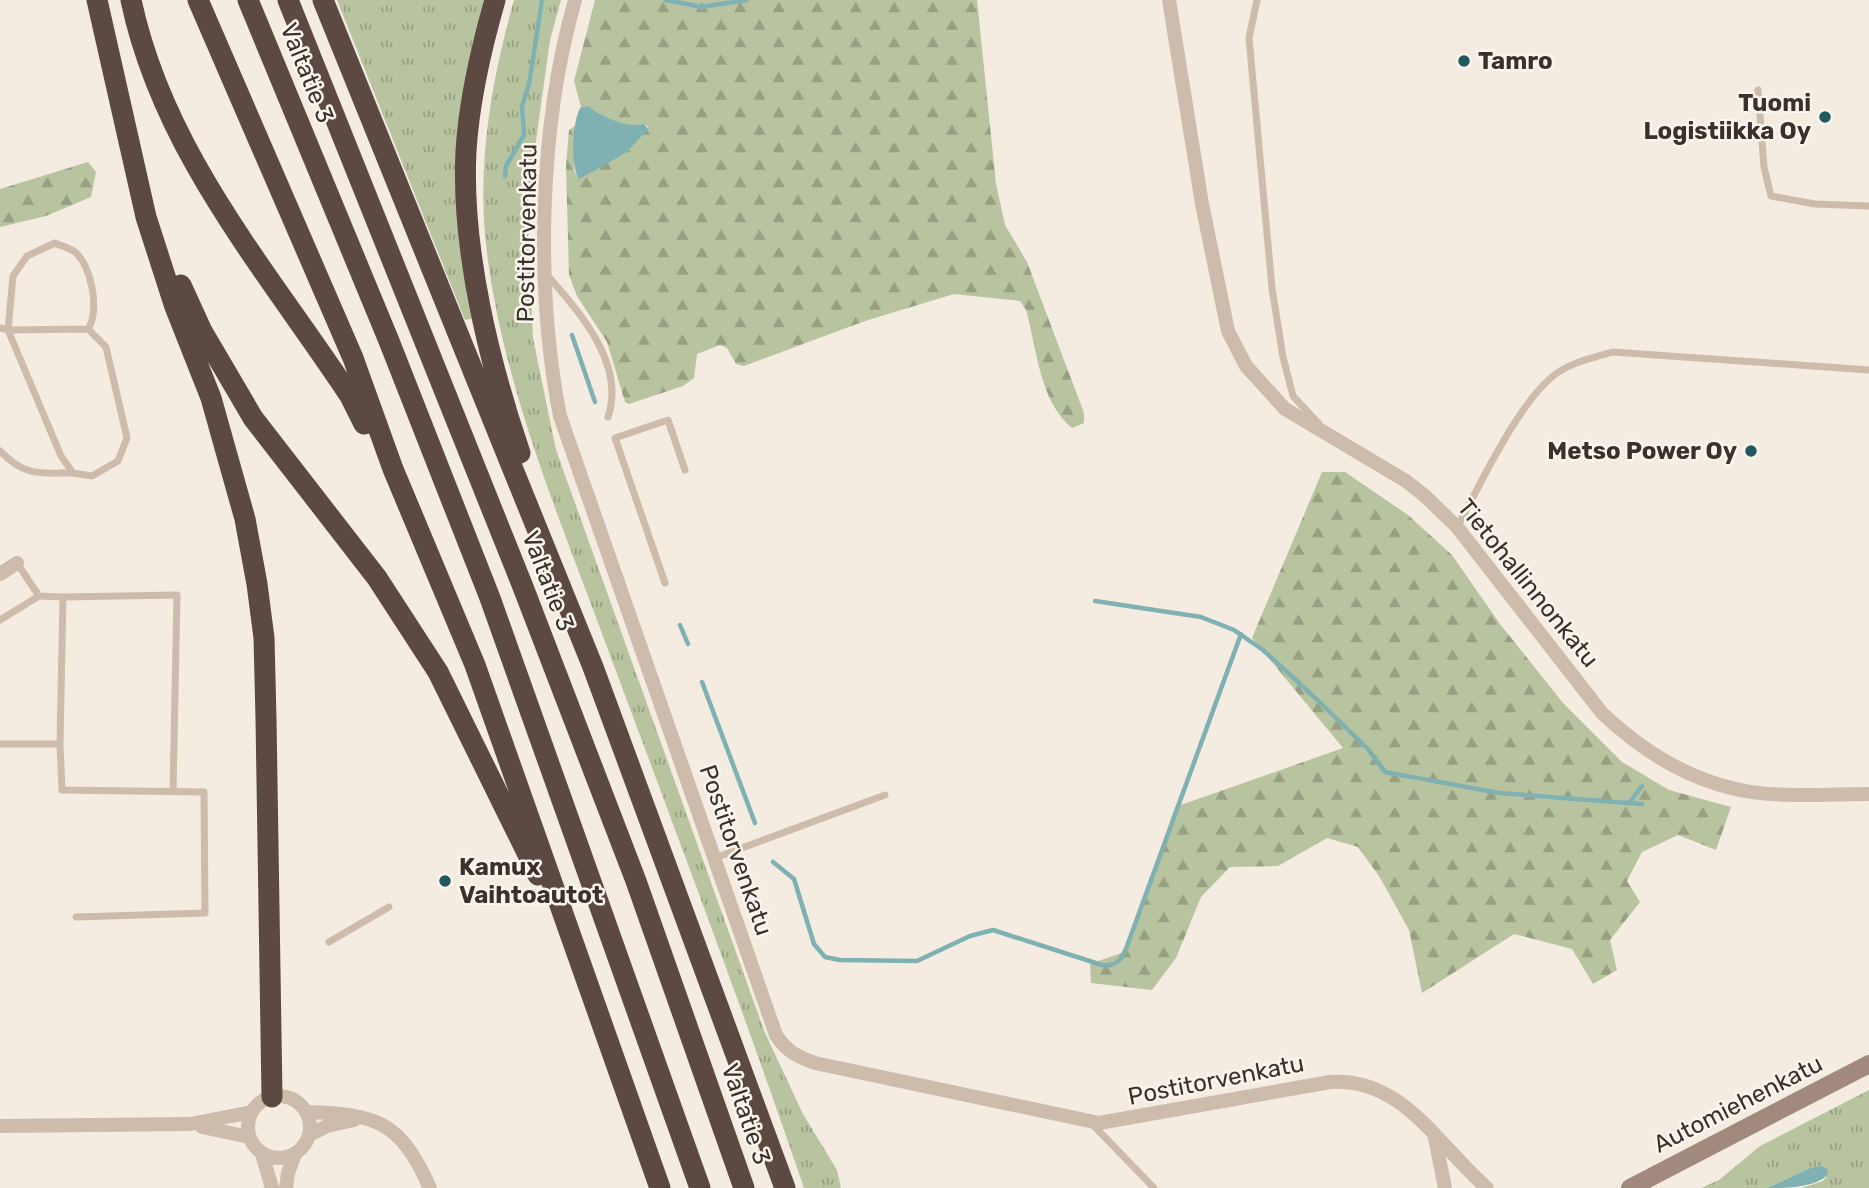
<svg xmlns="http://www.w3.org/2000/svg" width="1869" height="1188" viewBox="0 0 1869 1188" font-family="Rubik,sans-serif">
<defs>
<pattern id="grass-tufts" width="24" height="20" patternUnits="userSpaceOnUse" patternTransform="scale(1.75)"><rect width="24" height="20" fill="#b8c4a0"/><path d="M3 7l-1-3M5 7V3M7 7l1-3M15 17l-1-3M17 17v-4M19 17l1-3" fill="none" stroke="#97a083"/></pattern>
<pattern id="forest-firs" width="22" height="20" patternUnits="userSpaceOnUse" patternTransform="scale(1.75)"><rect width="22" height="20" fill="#b8c4a0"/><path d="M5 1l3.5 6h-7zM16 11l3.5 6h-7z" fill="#97a083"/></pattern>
</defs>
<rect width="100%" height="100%" fill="#f4ebe1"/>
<!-- grass -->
<path fill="url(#grass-tufts)" d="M 337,0 L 488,0 L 466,95 L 475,318 L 465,320 Z
M 514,0 L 561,0 L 550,40 L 527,206 L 533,338 L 556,450 L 765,1033 L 803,1114 L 837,1170 L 841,1188 L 804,1188 C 742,1006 674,827 607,647 C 560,519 504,389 487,253 C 476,169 491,81 514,0 Z
M 1869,1090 L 1869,1188 L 1801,1188 L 1823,1181 L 1828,1175 L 1821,1166 L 1810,1168 L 1767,1188 L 1701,1188 L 1719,1180 L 1760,1146 Z"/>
<!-- forest -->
<path fill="url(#forest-firs)" d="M 595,0 L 977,0 L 996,184 L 1005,225 L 1027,262 L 1084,413 L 1084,423 L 1072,428 C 1039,401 1037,348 1026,310 L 1020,301 L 954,294 L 865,321 L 744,366 L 736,364 L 727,348 L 720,345 L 697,354 L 694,378 L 683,386 L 629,404 L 625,402 L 607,342 L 577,296 L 569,275 L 566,166 L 569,130 L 576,125 L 574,170 L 578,178 L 626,153 L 648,127 L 644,124 C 625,128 603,118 588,106 L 581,107 L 574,81 Z
M 88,162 L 96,172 L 91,197 L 46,216 L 0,227 L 0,189 Z
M 1322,472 L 1345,472 L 1408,515 L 1452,555 L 1500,624 L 1563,703 L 1622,762 L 1669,790 L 1731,807 L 1716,850 L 1678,835 L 1642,852 L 1627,881 L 1640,902 L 1610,940 L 1617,970 L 1593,984 L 1572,949 L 1514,934 L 1422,993 L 1409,930 L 1379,876 L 1358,847 L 1327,838 L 1278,866 L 1230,867 L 1201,897 L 1176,958 L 1152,990 L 1091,983 L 1090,964 L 1127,951 L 1175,807 L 1343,748 L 1252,638 Z"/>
<!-- water -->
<path fill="#7fb0b2" d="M 588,106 C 602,117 626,128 644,124 L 648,129 L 626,153 L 579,179 C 570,167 572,119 581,107 Z
M 1821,1166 L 1827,1169 L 1828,1175 C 1813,1188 1787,1188 1767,1188 L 1810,1168 Z"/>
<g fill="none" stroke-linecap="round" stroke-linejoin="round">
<!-- stream -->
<path stroke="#7fb0b2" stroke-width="4.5" d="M 666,0 L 702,7 L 746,0
M 505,176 L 506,166 L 524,135 L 522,106 L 529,84 L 542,0
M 572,335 L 595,402
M 1095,601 L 1201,617 L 1234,630 L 1263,650 L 1311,694 L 1368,749 L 1385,772 L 1499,793 L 1642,804
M 680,625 L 688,644
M 702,682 L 755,823
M 1629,803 L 1642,786
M 773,862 L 794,879 L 814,944 L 825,957 L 840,960 L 917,961 L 970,936 L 993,930 L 1102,965 C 1117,967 1122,959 1127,946 L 1241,634"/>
<!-- service -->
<path stroke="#cdbbac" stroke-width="7" d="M 1257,0 L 1249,38 L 1272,288 L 1283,357 L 1293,396 L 1319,424
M 1758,90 L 1764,167 L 1771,196 L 1815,204 L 1869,206
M 548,276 C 580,313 626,364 608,417
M 0,328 L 8,330 L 88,329 L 106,347 L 127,438 L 118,461 L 92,476 L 73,473 L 61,456 L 8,330 L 13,276 L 27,256 L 55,243 C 61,246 70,248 75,252 C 92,266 100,312 88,329
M 0,451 C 25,477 40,473 73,473
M 1457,527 C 1481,484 1519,400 1557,373 C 1573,362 1595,357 1613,352 L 1869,370
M 17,563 L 39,596 L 63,597 L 60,744
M 665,583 L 615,438 L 668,420 L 685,470
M 63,597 L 177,595 L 173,792
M 0,620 L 39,596
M 0,744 L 60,744 L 62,790 L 204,792 L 205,913 L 76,917
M 715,858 L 885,795
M 329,942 L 389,907
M 1093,1125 L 1154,1188"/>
<!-- minor -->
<path stroke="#cdbbac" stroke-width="14" d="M 575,0 C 539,126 535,288 560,416 L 776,1035 C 786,1051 798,1057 815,1063 L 1099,1123 L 1330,1082 C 1403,1077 1438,1146 1487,1188
M 1169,0 L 1202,204 L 1228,331 L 1246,366 L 1285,409 L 1406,481 L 1425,496 L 1457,527 L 1602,713 C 1641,750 1687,779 1740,790 C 1776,798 1831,794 1869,794
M 0,574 L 17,563
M248 1127a31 31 0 1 1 62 0a31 31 0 1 1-62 0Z
M 307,1112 C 377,1114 400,1121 430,1188
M 0,1126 L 190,1124 L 252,1112
M 202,1127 L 249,1137
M 309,1135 L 327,1126 L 354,1120
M 1435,1138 L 1445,1188
M 262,1154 L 272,1188
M 286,1188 L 288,1173 L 295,1154"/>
<!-- secondary -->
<path stroke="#a18a7d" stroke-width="18" d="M 1630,1188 L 1869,1064"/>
<!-- motorway -->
<path stroke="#5c4a42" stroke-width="21" d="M 97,0 L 146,217 L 175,307 L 211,398 L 245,519 L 257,584 L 264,638 L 266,719 L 272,1097
M 131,0 C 163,152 266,269 350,396 L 364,424
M 198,0 L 353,358 L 393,469 L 475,665 L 660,1188
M 248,0 L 389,341 L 490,598 L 700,1188
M 288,0 L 523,587 L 636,881 L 744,1188
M 323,0 L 593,667 L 785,1188
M 495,0 C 481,49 469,100 466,151 C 461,248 489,362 520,453
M 181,285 L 202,331 L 253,418 L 377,578 L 438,672 L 538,875"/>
</g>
<!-- markers -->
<g fill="#1f5a5e" stroke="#fbf5ee" stroke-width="2.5">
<circle cx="1464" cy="61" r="7"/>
<circle cx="1825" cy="117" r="7"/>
<circle cx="1751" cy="451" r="7"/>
<circle cx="445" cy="881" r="7"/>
</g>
<g text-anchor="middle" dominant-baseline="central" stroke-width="5" stroke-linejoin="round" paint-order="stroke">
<!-- poi labels -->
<g font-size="24" font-weight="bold" fill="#3b302b" stroke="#fbf5ee" text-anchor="start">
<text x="1478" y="61">Tamro</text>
<text x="1811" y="103" text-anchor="end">Tuomi<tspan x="1811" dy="28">Logistiikka Oy</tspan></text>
<text x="1737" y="451" text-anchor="end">Metso Power Oy</text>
<text x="459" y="867">Kamux<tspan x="459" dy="28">Vaihtoautot</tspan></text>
</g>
<!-- street labels -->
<g font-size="24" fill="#3b302b" stroke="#fbf5ee">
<text transform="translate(307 73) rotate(68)">Valtatie 3</text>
<text transform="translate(527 233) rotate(-89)">Postitorvenkatu</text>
<text transform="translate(548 581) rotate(69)">Valtatie 3</text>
<text transform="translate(1528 583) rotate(51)">Tietohallinnonkatu</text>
<text transform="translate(736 850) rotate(71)">Postitorvenkatu</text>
<text transform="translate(1216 1080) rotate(-11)">Postitorvenkatu</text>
<text transform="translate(1738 1104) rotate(-27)">Automiehenkatu</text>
<text transform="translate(746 1114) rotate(71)">Valtatie 3</text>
</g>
</g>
</svg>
